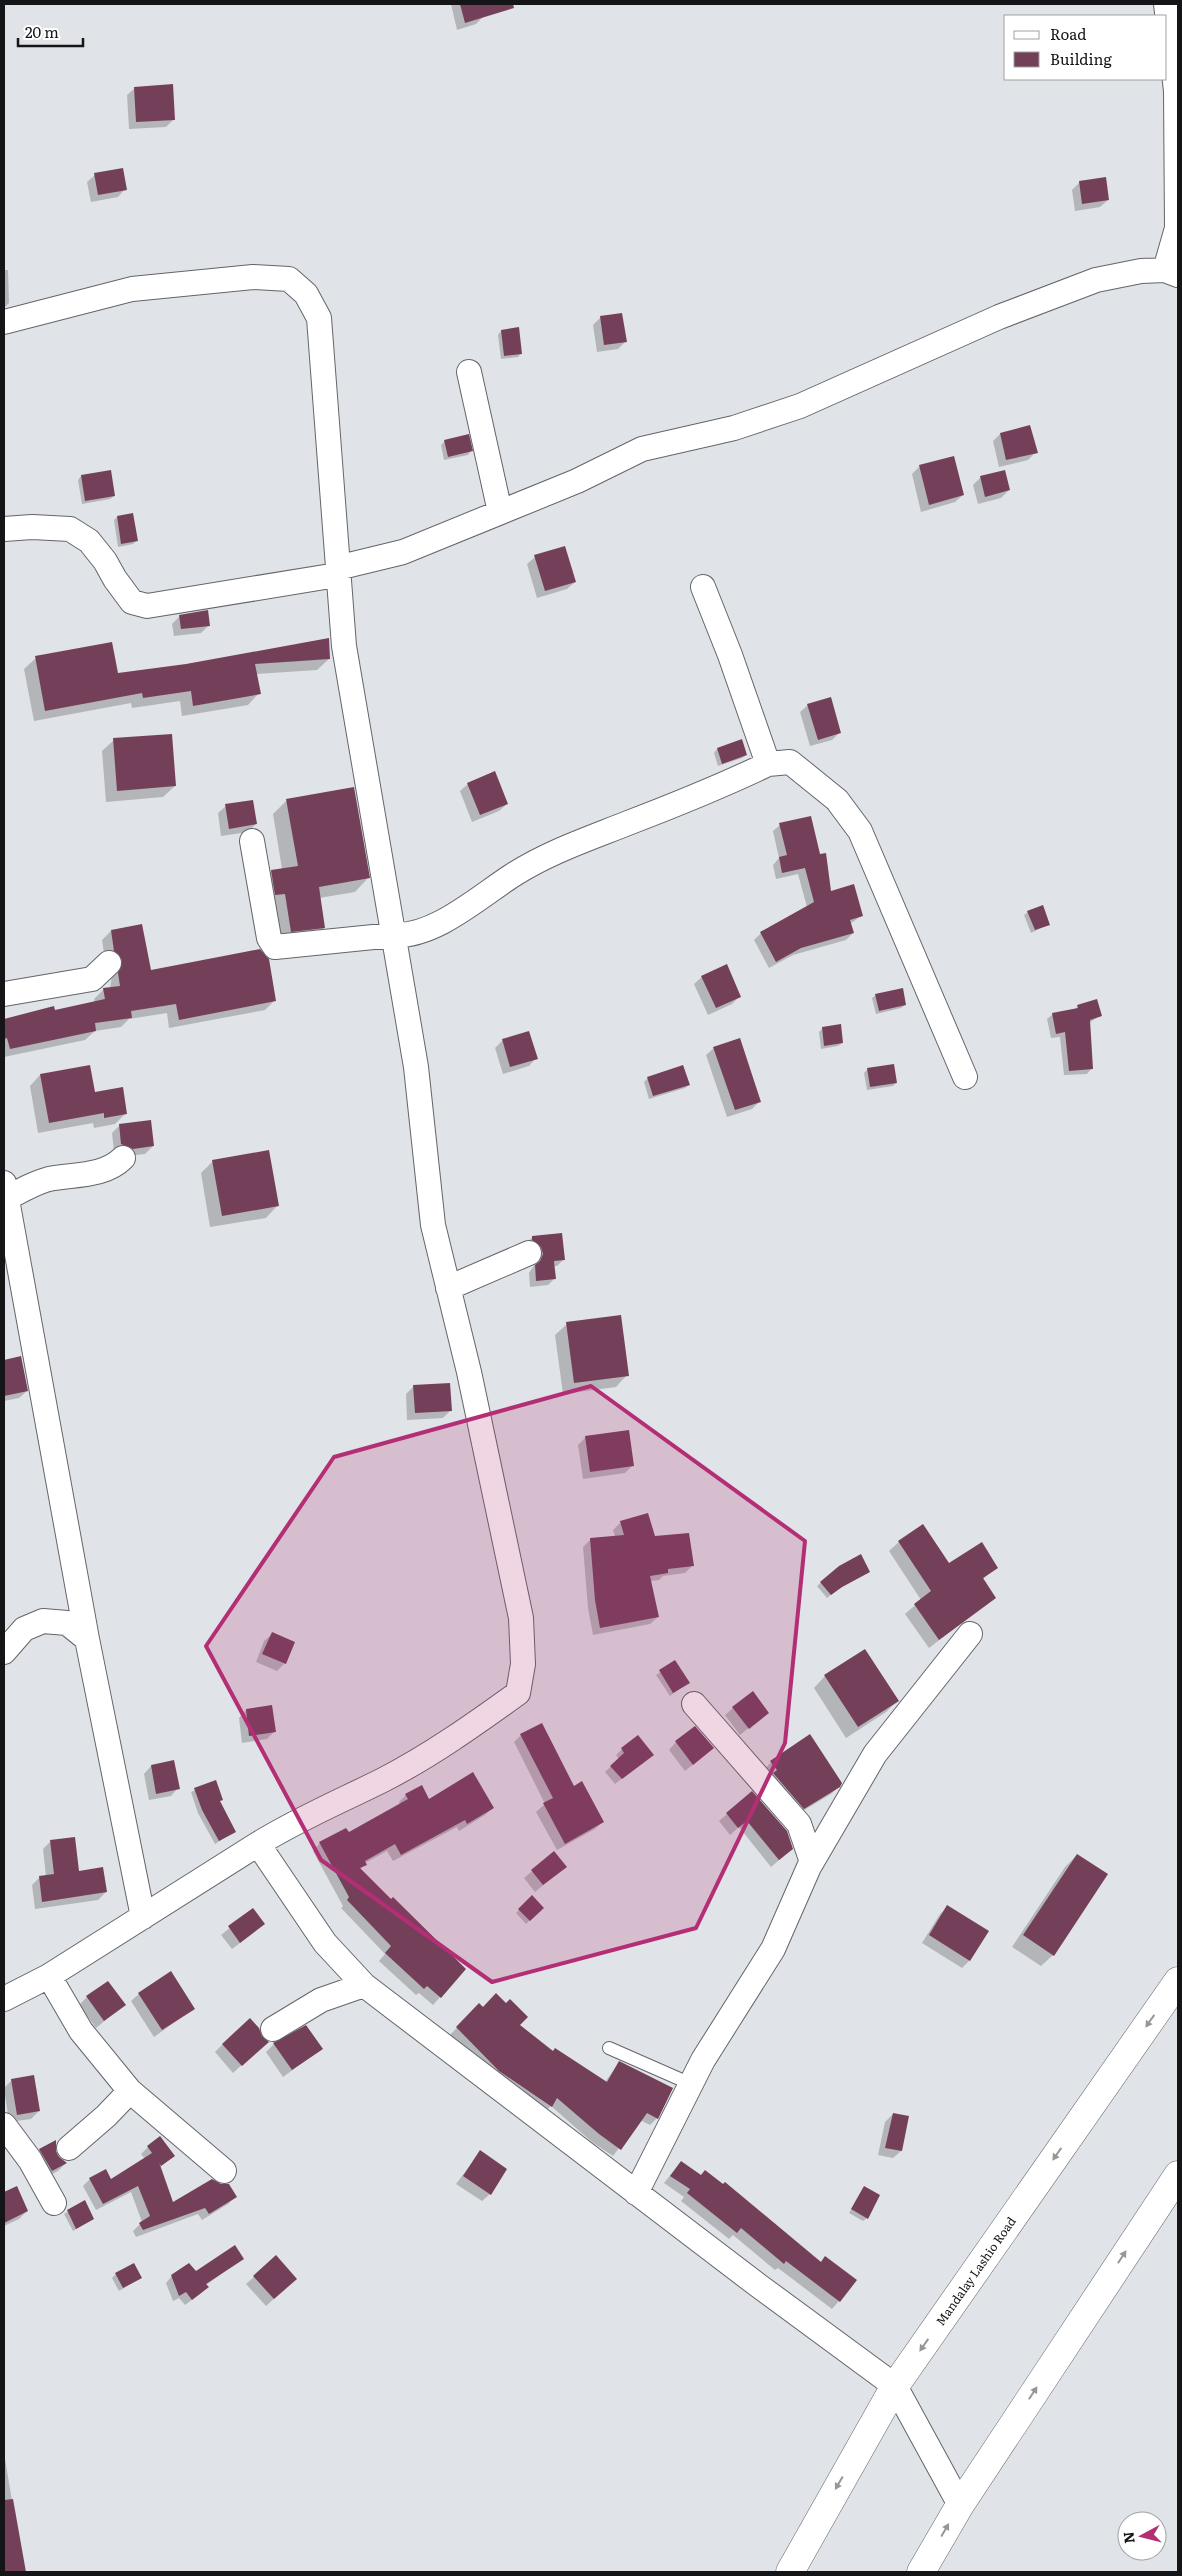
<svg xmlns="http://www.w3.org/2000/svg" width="1182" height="2576" viewBox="0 0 1182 2576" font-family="Literata,serif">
<rect width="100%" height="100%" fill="#e0e3e7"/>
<!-- shadow -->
<path fill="#0003" d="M 451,4 L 480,4 L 484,16 L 476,24 L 457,30 Z
M 135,88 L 174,119 L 166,127 L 129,129 L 127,95 Z
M 95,175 L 125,189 L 118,197 L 91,202 L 87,182 Z
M 1080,182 L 1108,200 L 1100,207 L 1075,211 L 1072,190 Z
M 4,270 L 8,270 L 9,303 L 4,308 Z
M 601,317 L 625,342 L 618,349 L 597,352 L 593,325 Z
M 501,331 L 521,353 L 518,357 L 501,359 L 498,335 Z
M 1000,434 L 1036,452 L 1028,460 L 999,467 L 993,441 Z
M 445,441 L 471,451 L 468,455 L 444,460 L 441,445 Z
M 953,458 L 963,495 L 955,502 L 921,512 L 912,474 L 919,467 Z
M 81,476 L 114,496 L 110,499 L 82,504 L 78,480 Z
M 981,477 L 1009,490 L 1001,498 L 978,504 L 973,485 Z
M 117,517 L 136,541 L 133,544 L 118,547 L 114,520 Z
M 535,557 L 575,582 L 567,589 L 537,598 L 527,564 Z
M 180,616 L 209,625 L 201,633 L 174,636 L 172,624 Z
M 36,658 L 117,675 L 186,665 L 329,659 L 317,670 L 256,674 L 259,693 L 248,705 L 182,716 L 180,701 L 132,708 L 131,703 L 34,721 L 24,669 Z
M 808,705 L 840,732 L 832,740 L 810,746 L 800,712 Z
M 114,740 L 175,786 L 163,797 L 106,802 L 102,751 Z
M 717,749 L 746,755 L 742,758 L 718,766 L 714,753 Z
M 468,784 L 507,804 L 499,811 L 472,822 L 460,791 Z
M 286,801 L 368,878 L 355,892 L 319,898 L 324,928 L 310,941 L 277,945 L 258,885 L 272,871 L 282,869 L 273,814 Z
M 226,806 L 256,824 L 248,832 L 221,836 L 218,813 Z
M 780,825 L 830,892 L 861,916 L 850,924 L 853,933 L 846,940 L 793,955 L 769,968 L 754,940 L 761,933 L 807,907 L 798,874 L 776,879 L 773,865 L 779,858 L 773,831 Z
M 1028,912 L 1049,924 L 1031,933 L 1024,915 Z
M 111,931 L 150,972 L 274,1001 L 265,1010 L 169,1028 L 167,1013 L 129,1019 L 121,1027 L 95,1031 L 85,1040 L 4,1057 L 4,1020 L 53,1007 L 54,1011 L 95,1003 L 94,999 L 104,989 L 110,988 L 113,969 L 105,960 L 102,940 Z
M 702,977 L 740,996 L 732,1004 L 708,1015 L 694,984 Z
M 876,995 L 905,1005 L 901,1008 L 876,1014 L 872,998 Z
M 1078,1006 L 1101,1015 L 1089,1023 L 1092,1068 L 1087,1074 L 1064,1075 L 1060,1037 L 1051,1038 L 1047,1019 L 1053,1014 L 1075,1010 Z
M 823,1028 L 842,1043 L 838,1046 L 821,1049 L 819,1032 Z
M 503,1040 L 536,1058 L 529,1066 L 503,1074 L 495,1048 Z
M 714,1048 L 760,1101 L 752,1109 L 727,1117 L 706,1055 Z
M 683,1066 L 689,1085 L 685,1088 L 649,1099 L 644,1082 L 647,1079 Z
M 868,1069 L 896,1083 L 893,1086 L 867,1090 L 864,1073 Z
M 40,1075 L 126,1113 L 115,1124 L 94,1128 L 93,1123 L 38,1133 L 30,1086 Z
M 120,1125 L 153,1146 L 145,1154 L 125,1156 L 114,1152 L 112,1133 Z
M 213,1161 L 277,1206 L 266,1218 L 210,1227 L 201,1173 Z
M 533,1237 L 563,1260 L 557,1266 L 553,1266 L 554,1279 L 548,1285 L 530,1287 L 529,1273 L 537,1261 L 526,1243 Z
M 567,1324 L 627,1375 L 616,1387 L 563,1394 L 555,1335 Z
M 20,1357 L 27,1391 L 19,1398 L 4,1401 L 4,1361 Z
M 413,1387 L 451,1410 L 443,1418 L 407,1420 L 406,1394 Z
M 586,1437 L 633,1465 L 625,1473 L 583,1479 L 578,1445 Z
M 621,1522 L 654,1538 L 692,1566 L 685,1573 L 663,1576 L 659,1580 L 650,1581 L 658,1617 L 650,1624 L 593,1635 L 588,1608 L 583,1547 L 591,1539 L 615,1537 L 613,1530 Z
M 899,1542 L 948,1565 L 996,1567 L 982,1580 L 994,1598 L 929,1648 L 905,1614 L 921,1600 L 889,1551 Z
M 840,1567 L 869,1572 L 837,1590 L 827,1598 L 817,1586 Z
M 272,1634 L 285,1663 L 277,1671 L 256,1662 L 264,1641 Z
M 675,1662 L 684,1686 L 670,1696 L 656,1675 Z
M 825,1676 L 897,1701 L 886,1712 L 846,1738 L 814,1688 Z
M 733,1708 L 767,1713 L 740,1735 L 725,1715 Z
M 246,1710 L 275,1731 L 267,1739 L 242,1743 L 239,1718 Z
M 521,1735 L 574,1787 L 603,1821 L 595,1829 L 557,1850 L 536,1812 L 545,1804 L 514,1742 Z
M 676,1742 L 713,1748 L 685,1771 L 669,1750 Z
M 622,1749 L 652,1755 L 615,1784 L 605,1772 L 619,1759 L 616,1755 Z
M 771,1762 L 839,1786 L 831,1794 L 796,1815 L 764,1770 Z
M 151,1766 L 178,1788 L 171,1796 L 149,1800 L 144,1774 Z
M 215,1781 L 219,1802 L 234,1832 L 215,1844 L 198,1813 L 191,1792 Z
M 752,1793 L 784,1856 L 771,1867 L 739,1827 L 730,1835 L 719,1821 Z
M 406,1795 L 429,1801 L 493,1808 L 485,1815 L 459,1831 L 457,1827 L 393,1861 L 387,1851 L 365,1863 L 360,1870 L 465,1969 L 433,2005 L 419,1993 L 416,1995 L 379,1961 L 385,1954 L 341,1908 L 343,1906 L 313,1851 L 320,1843 L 348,1833 L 400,1805 L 399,1802 Z
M 51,1841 L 78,1872 L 106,1892 L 98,1900 L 35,1909 L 32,1885 L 39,1878 L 46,1877 L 43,1849 Z
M 554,1853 L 565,1867 L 535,1892 L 524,1878 Z
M 1077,1855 L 1053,1955 L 1041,1966 L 1012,1947 L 1065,1867 Z
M 532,1897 L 542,1908 L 526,1924 L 516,1913 Z
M 948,1907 L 987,1932 L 969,1961 L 962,1968 L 922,1943 L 940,1914 Z
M 253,1909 L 256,1931 L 232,1949 L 221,1935 Z
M 139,1994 L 193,2009 L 154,2037 L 131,2001 Z
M 87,1997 L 124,2005 L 96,2028 L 79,2005 Z
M 479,2005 L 518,2026 L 552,2052 L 555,2049 L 605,2082 L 619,2063 L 657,2118 L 650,2125 L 640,2120 L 613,2156 L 592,2142 L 551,2106 L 543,2113 L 492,2078 L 450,2035 Z
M 260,2037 L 259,2049 L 233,2073 L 215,2052 L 223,2044 Z
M 274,2044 L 321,2049 L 283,2077 L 266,2052 Z
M 12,2080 L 39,2111 L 31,2119 L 9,2122 L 4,2088 Z
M 893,2114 L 901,2151 L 893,2158 L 878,2155 L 885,2122 Z
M 148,2147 L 173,2156 L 159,2168 L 172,2204 L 235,2197 L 228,2204 L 202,2220 L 198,2214 L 136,2237 L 133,2231 L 142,2222 L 131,2192 L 96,2210 L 83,2186 L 90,2179 L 110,2180 L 145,2159 L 141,2154 Z
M 39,2150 L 54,2151 L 65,2164 L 58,2171 L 44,2178 L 32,2157 Z
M 480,2152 L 490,2194 L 482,2201 L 456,2184 Z
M 681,2162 L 820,2263 L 825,2257 L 839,2301 L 832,2309 L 778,2268 L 775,2270 L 733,2235 L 729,2239 L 681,2201 L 684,2197 L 664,2183 Z
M 16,2187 L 27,2211 L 19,2219 L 4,2226 L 4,2193 Z
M 864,2187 L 867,2218 L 863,2221 L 849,2213 Z
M 84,2202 L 93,2219 L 73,2231 L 64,2214 Z
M 242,2259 L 206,2285 L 201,2293 L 185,2305 L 179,2298 L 173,2301 L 166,2283 L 172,2276 L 196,2273 Z
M 116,2274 L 141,2278 L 119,2291 L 112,2278 Z
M 254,2277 L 288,2286 L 266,2306 L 246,2284 Z
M 4,2453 L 24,2572 L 4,2572 Z"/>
<!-- building -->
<path fill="#744059" d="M 460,4 L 513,4 L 514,8 L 465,23 Z
M 173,84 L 175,120 L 136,122 L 134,87 Z
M 123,168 L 127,190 L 98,195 L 94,173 Z
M 1106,177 L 1109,200 L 1082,204 L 1079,181 Z
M 622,313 L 627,342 L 604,345 L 600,316 Z
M 519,327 L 522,354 L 504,356 L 501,330 Z
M 1030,425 L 1038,453 L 1006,460 L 1000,433 Z
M 469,434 L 473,451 L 448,457 L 444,440 Z
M 954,456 L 964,495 L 929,505 L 919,465 Z
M 111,470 L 115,496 L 85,501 L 81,475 Z
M 1005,470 L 1010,490 L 985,497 L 980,476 Z
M 133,513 L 138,541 L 121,544 L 117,516 Z
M 565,546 L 576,582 L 545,591 L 534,555 Z
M 208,610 L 210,626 L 181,629 L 179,615 Z
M 329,638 L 330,659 L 255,664 L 261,694 L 193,706 L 191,691 L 143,698 L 142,693 L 45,711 L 35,656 L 112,642 L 118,673 L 186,664 Z
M 831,697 L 841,733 L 818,740 L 807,704 Z
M 172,734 L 176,786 L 117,791 L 113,738 Z
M 742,739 L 747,755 L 722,764 L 717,748 Z
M 495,771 L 508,804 L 480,815 L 467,783 Z
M 354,787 L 370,878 L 319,887 L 325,928 L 291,932 L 285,894 L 275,895 L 271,870 L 298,866 L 286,799 Z
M 253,800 L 257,824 L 229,829 L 225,804 Z
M 811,816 L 820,854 L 826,853 L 831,891 L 854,884 L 863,916 L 850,920 L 854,933 L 801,948 L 776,962 L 760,932 L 814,902 L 805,868 L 782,873 L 779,857 L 787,855 L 779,823 Z
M 1043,905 L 1050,925 L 1035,930 L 1027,911 Z
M 142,924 L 151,970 L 260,949 L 269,959 L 276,1001 L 179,1020 L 176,1004 L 131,1011 L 132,1018 L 95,1023 L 96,1031 L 10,1049 L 7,1038 L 4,1039 L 4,1019 L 54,1006 L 55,1010 L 105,999 L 103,988 L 120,986 L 118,973 L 122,960 L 114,951 L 111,930 Z
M 727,964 L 741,997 L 716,1008 L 701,976 Z
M 903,988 L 906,1005 L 879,1011 L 875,994 Z
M 1097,999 L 1102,1016 L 1090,1020 L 1093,1069 L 1069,1071 L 1065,1032 L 1056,1034 L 1052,1013 L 1078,1008 L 1077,1005 Z
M 841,1024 L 843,1043 L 824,1046 L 822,1027 Z
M 529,1031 L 538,1059 L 510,1067 L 502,1039 Z
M 740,1038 L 761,1102 L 735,1110 L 713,1047 Z
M 894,1064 L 897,1083 L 870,1087 L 867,1068 Z
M 90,1065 L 95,1092 L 123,1087 L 127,1114 L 104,1118 L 104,1113 L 49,1123 L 40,1074 Z
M 683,1065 L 690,1085 L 653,1096 L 647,1077 Z
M 151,1120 L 154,1146 L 133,1149 L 121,1144 L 119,1124 Z
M 269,1150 L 279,1206 L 222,1216 L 212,1160 Z
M 562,1233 L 565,1260 L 554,1261 L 556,1279 L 536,1281 L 535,1265 L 540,1261 L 543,1254 L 541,1247 L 532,1240 L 532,1236 Z
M 621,1315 L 629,1376 L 574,1383 L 566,1322 Z
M 21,1356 L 28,1391 L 4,1396 L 4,1360 Z
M 450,1383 L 452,1411 L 415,1413 L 413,1385 Z
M 629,1430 L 634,1466 L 590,1472 L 585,1436 Z
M 648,1513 L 655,1536 L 689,1533 L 694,1566 L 668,1569 L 668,1573 L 650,1576 L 659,1617 L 600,1628 L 595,1600 L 590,1538 L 624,1535 L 620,1521 Z
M 923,1524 L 949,1563 L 982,1542 L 998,1568 L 983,1578 L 996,1598 L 939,1640 L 914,1604 L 931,1591 L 898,1541 Z
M 861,1554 L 870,1572 L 842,1587 L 831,1595 L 820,1582 L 839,1566 Z
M 272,1632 L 295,1642 L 286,1664 L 262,1654 Z
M 865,1649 L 899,1701 L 858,1727 L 824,1675 Z
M 675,1660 L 690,1683 L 673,1693 L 659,1670 Z
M 753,1691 L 769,1713 L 749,1729 L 732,1707 Z
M 272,1705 L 276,1732 L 249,1736 L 246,1709 Z
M 542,1723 L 574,1786 L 582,1781 L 604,1822 L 565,1844 L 543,1803 L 553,1798 L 520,1734 Z
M 695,1726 L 714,1748 L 693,1765 L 675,1741 Z
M 810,1734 L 842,1783 L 840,1787 L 804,1809 L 773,1773 L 777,1770 L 770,1761 Z
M 638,1735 L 654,1755 L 622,1779 L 610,1766 L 624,1753 L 621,1748 Z
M 174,1760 L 180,1789 L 156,1794 L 151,1765 Z
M 473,1772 L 494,1808 L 467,1824 L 465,1820 L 401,1855 L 395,1844 L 365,1861 L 367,1865 L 360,1868 L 391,1899 L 393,1897 L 466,1969 L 441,1998 L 427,1986 L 424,1989 L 385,1953 L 391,1946 L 347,1900 L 349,1897 L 319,1842 L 346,1828 L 349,1832 L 408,1799 L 405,1794 L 422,1785 L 429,1799 Z
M 216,1780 L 223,1800 L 220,1801 L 236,1832 L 219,1841 L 202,1810 L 194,1788 Z
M 752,1791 L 787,1831 L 793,1849 L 779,1860 L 747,1821 L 738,1828 L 726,1813 Z
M 75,1837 L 79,1871 L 103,1867 L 107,1892 L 42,1902 L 39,1876 L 54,1874 L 50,1840 Z
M 554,1851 L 567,1867 L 543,1885 L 531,1870 Z
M 1077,1854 L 1108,1874 L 1054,1956 L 1023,1935 Z
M 532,1895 L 544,1908 L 530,1921 L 518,1909 Z
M 947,1905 L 989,1931 L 970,1961 L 929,1935 Z
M 253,1908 L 265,1924 L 240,1943 L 228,1926 Z
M 171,1971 L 195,2009 L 162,2030 L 138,1993 Z
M 108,1981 L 126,2005 L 104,2021 L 86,1996 Z
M 496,1993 L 506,2003 L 510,1999 L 528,2017 L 520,2025 L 553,2051 L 555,2048 L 607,2082 L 619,2061 L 673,2088 L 658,2119 L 647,2113 L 621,2150 L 599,2134 L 557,2098 L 552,2107 L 499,2071 L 456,2027 L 479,2003 L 483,2007 Z
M 250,2018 L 259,2028 L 262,2036 L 269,2042 L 242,2066 L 222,2044 Z
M 306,2025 L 323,2049 L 292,2070 L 273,2043 Z
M 34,2075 L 40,2111 L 17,2115 L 11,2079 Z
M 893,2113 L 909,2116 L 902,2151 L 885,2148 Z
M 160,2136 L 175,2156 L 161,2166 L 159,2162 L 173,2202 L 212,2179 L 221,2184 L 229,2184 L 237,2197 L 209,2214 L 205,2208 L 143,2230 L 139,2223 L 150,2216 L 138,2186 L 103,2204 L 89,2178 L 106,2169 L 111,2179 L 152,2153 L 147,2146 Z
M 56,2140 L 56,2151 L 59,2157 L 67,2163 L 52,2171 L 39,2149 Z
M 480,2150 L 507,2169 L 491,2195 L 463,2176 Z
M 681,2161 L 701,2175 L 705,2170 L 723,2184 L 725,2182 L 821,2262 L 825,2256 L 857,2280 L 840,2302 L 786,2261 L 784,2264 L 741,2228 L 737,2233 L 687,2193 L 690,2189 L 670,2176 Z
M 17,2186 L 28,2211 L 4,2223 L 4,2192 Z
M 864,2186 L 880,2195 L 868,2219 L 851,2209 Z
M 85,2200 L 94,2219 L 76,2229 L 67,2210 Z
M 235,2245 L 244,2259 L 206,2284 L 209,2287 L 192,2300 L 186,2292 L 179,2296 L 171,2275 L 189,2263 L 196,2271 Z
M 276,2255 L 297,2279 L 274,2299 L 253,2276 Z
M 134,2263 L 142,2278 L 123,2288 L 115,2273 Z
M 13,2499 L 26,2572 L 4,2572 L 4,2500 Z"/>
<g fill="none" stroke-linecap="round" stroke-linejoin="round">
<!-- lane casing -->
<g stroke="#636569" stroke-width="14">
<path id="lane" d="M 609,2048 L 691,2084"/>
</g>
<!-- street casing -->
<g stroke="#636569" stroke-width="26">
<path id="street" d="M 1165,270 L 1177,228 L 1176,91 L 1166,4
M 4,322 L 132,289 L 253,277 L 289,279 L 306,294 L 319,318 L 344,646 L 416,1067 L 433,1225 L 469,1372 L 521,1618 L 523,1664 L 518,1693 C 475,1724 430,1756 383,1780 C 341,1801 298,1819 258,1844 L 325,1943 L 364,1985 L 759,2286 L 895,2386 L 960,2505
M 469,372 L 500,512
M 4,529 L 32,527 L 70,529 L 89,541 L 105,561 L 115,579 L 132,602 L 147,606 L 337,575
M 337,568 L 403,552 L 577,481 L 642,449 L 734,428 L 800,406 L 999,317 L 1096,280 L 1141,271 L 1165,270 L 1178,275
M 768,764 L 790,762 L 837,800 L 860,831 L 965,1077
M 252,841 L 269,938 L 275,947 L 393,935 C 434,938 480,896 513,875 C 549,852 588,839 628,823 C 675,805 722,786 768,764 L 730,655 L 703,587
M 4,994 L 92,979 L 109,963
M 4,1183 L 87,1639 L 143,1917
M 6,1199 C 20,1191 34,1183 49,1179 C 74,1174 104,1177 123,1158
M 448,1288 L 529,1253
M 4,1652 L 24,1629 L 43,1621 L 67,1623 L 87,1639
M 694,1704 L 799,1824 L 812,1862
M 49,1976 L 81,2031 L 130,2091 L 224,2171
M 4,1999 L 49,1976 L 258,1844
M 273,2029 L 321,2000 L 364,1985
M 4,2125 L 30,2160 L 54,2203
M 69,2148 L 106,2116 L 130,2091
M 636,2193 L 703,2060 L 773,1949 L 809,1867 L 875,1754 L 970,1634"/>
</g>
<!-- highway casing -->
<g stroke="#636569" stroke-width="29">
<g id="highway">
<path id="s1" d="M 790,2572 L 895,2386 L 1178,1981"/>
<path d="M 921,2572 L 960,2505 L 1178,2175"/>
</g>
</g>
<!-- lane -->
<use href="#lane" stroke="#fff" stroke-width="12"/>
<!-- street -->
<use href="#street" stroke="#fff" stroke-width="24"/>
<!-- highway -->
<use href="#highway" stroke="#fff" stroke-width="28"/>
</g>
<!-- one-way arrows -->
<defs><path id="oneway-solid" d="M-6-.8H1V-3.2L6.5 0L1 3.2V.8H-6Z" transform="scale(1.25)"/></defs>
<g fill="#969697">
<use href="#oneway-solid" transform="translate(1150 2021) rotate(125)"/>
<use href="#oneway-solid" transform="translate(1057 2154) rotate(125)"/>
<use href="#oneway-solid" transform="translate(1122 2257) rotate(-57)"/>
<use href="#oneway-solid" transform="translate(924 2345) rotate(125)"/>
<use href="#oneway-solid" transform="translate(1033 2393) rotate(-57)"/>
<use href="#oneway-solid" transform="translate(839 2483) rotate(120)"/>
<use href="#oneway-solid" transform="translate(945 2530) rotate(-60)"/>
</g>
<!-- marked area -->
<path fill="#b32e75" fill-opacity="0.2" stroke="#b32e75" stroke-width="4" stroke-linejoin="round" d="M 591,1386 L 805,1541 L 785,1743 L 696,1928 L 492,1982 L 321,1860 L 206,1646 L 334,1457 Z"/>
<g text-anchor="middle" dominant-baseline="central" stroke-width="5" stroke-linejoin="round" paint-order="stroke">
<!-- street labels -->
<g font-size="12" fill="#151517" stroke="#fff">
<text stroke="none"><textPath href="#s1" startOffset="354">Mandalay Lashio Road</textPath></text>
</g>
</g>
<!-- border -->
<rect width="1182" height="2576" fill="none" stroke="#151517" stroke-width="10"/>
<!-- legend -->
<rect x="1004" y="15" width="162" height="65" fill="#ffffff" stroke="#a1a1a2"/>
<rect x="1014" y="31" width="25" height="8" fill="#ffffff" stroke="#a1a1a2"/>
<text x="1050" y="40" font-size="15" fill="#151517">Road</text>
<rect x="1014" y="52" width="25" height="15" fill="#744059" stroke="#a1a1a2"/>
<text x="1050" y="65" font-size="15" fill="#151517">Building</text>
<!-- north arrow -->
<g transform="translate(1142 2536) rotate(263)"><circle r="24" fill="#ffffff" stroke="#a1a1a2"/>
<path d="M0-4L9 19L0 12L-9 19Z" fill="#b32e75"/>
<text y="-8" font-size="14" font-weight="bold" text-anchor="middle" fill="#151517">N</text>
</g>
<!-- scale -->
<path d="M18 38v8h65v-8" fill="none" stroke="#151517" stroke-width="2.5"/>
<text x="25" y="38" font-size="15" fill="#151517" stroke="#ffffff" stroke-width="4" paint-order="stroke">20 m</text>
</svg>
